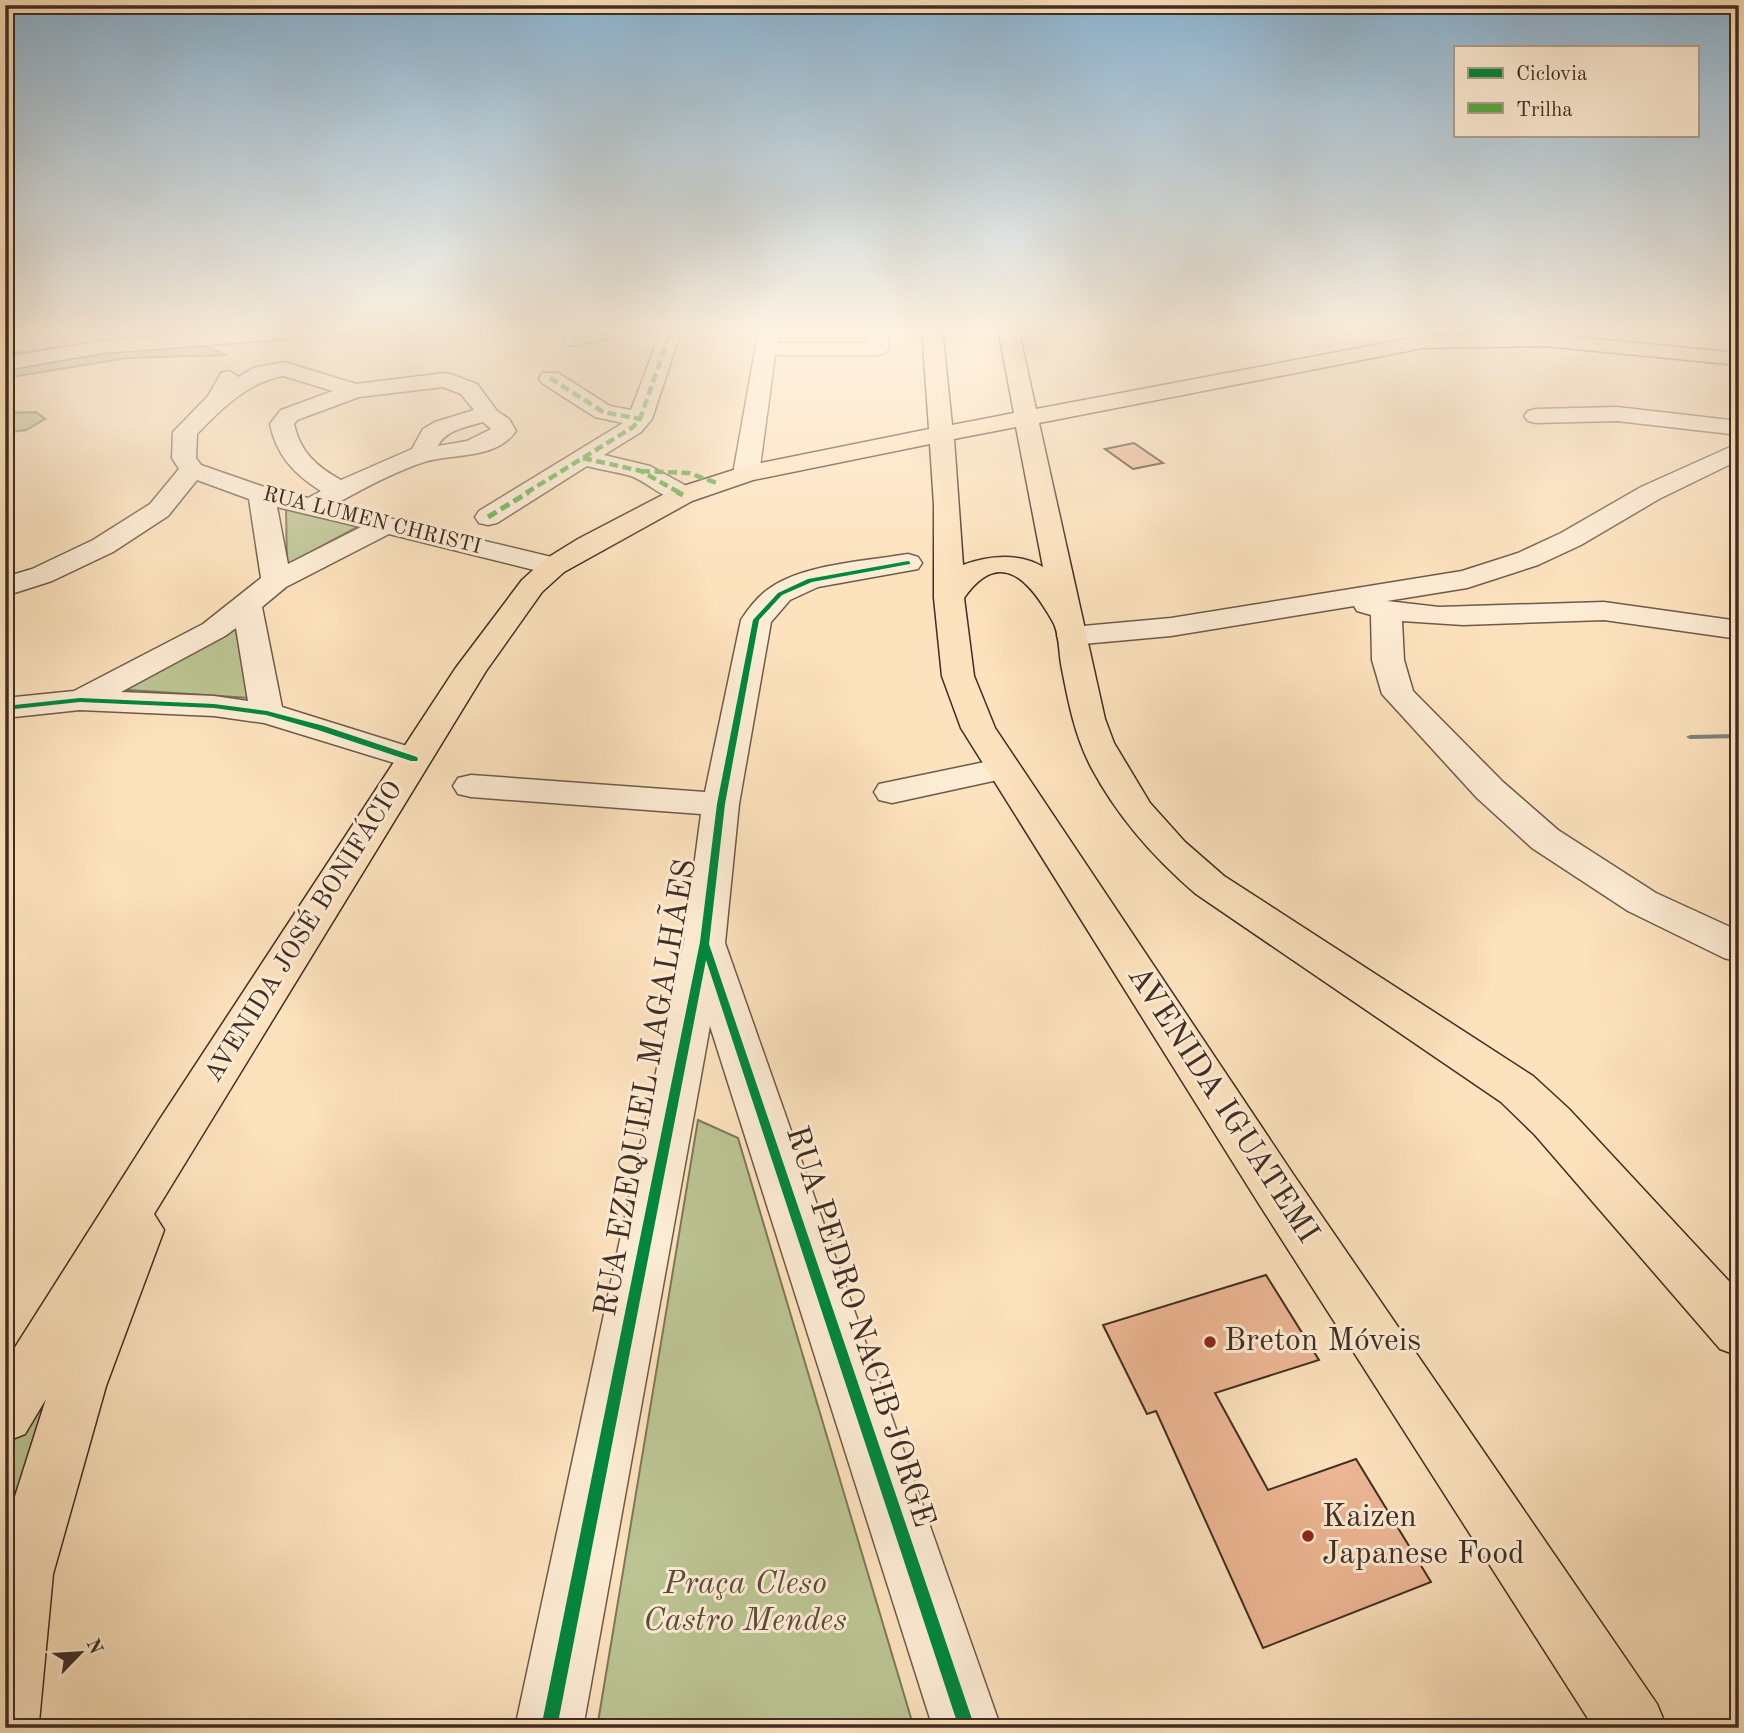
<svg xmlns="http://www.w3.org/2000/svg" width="1744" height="1733" viewBox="0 0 1744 1733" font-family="'Old Standard TT',serif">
<rect width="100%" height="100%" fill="#fce2bd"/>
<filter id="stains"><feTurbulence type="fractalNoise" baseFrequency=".00286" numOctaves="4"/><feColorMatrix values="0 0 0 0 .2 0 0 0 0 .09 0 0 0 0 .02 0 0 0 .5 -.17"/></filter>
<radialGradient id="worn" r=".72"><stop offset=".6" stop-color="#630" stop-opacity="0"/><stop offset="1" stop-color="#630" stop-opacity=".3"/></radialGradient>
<!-- green -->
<path fill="#bcc493" stroke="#7e785c" stroke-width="2" d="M 131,339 L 197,344 L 227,355 L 128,358 L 5,378 L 5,354 Z
M 36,412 L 45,419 L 26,430 L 5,433 L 5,413 Z
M 286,509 L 359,526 L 287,565 Z
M 235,626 L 250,698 L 113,689 Z
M 698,1120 L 738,1138 L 914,1728 L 597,1728 Z
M 89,1307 L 5,1543 L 5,1449 Z"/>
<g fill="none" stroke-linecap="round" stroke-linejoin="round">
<!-- stream -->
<path fill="#7c8280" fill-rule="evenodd" d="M 1739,734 L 1739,738 L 1690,739 L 1686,737 L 1690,735 Z"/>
</g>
<!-- building -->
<path fill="#eeb795" stroke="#402d25" stroke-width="2" d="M 1134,443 L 1163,463 L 1133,469 L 1105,449 Z
M 1266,1275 L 1319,1360 L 1215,1393 L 1268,1490 L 1356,1459 L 1431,1582 L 1263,1648 L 1156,1411 L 1147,1414 L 1103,1325 Z"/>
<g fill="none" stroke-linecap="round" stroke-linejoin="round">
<!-- minor casing -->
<g stroke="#6f5a4b" stroke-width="3">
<path id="minor" d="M 275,328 L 360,328 L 357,332 L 350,334 L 102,353 L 5,370 L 5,357 L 102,341 Z
M 603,328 L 641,328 L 638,332 L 573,346 L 566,344 L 563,340 L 566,336 Z
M 662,328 L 682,328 L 652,419 L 641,432 L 604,455 L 650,466 L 692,489 L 696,495 L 692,501 C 669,506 652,484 631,476 C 617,472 601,470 587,466 L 497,523 L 488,525 L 479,523 L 475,517 L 479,511 L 623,423 L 595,417 L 542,383 L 539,378 L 542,373 L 558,373 L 610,406 L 631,410 Z
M 759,328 L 779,328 L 777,343 L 867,343 L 867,328 L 887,328 L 889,349 L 885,353 L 878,355 L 775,355 L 759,474 L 755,479 L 746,482 L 737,479 L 733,474 Z
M 1408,328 L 1428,328 L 1433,342 L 1430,346 L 1416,346 Z
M 284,362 L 356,384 L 445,373 L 453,375 L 477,384 L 497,411 L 509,419 L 516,431 C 496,460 453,453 424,462 C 394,472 362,489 334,505 L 564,560 L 568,566 L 564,572 L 554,575 L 389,534 L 286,587 L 262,607 L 282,707 L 426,752 L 431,759 L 426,766 L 414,769 L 264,723 L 214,716 L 80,710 L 5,718 L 5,698 L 74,691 L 203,624 L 261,578 L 249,499 L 197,480 L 168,516 L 113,552 L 52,581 L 5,596 L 5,577 L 32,569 L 93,540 L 150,504 L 179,469 L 172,458 L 173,432 L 208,396 L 221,373 L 229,371 L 239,377 L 253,368 ZM 283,376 L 333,391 L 281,410 L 270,424 C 276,455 295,475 321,491 L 308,498 L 270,489 L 201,465 L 196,458 L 197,434 C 221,409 248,382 283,376 ZM 443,387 L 461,394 L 474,410 L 435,422 L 423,429 L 412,449 L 341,480 C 317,467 300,452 294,424 L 297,420 L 359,397 ZM 483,422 L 491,429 L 467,441 L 438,446 C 445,430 467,427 483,422 ZM 277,507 L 361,527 L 288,564 ZM 236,628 L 248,701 L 214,696 L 121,692 L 225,636 Z
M 1617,407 L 1739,421 L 1739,435 L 1617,421 L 1536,423 L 1528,421 L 1524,416 L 1528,411 L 1536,409 Z
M 1739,443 L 1739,460 L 1659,499 L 1581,545 L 1538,565 L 1467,588 L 1387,601 L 1439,607 L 1604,602 L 1739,621 L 1739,639 L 1604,620 L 1463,625 L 1402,621 L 1404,660 L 1413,691 L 1503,782 L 1558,830 L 1656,893 L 1739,931 L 1739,962 L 1724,958 L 1628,911 L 1532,848 L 1477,798 L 1382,694 L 1372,660 L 1371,615 L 1357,611 L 1354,606 L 1171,636 L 1072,645 L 1061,643 L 1057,636 L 1061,629 L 1072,627 L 1171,618 L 1462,571 L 1518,553 L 1561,533 L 1641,487 Z
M 908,554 L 918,557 L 922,563 L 918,569 L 818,587 L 790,600 L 771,622 L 739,804 L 725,943 L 1001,1728 L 933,1728 L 710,1026 L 583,1728 L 515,1728 L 684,942 L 701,814 L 471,797 L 458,794 L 453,786 L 458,778 L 471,775 L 705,792 L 741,620 C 748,609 759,595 770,588 C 804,564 867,561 908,554 Z
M 1004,758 L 1016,762 L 1022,769 L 1016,776 L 892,803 L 879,800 L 874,792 L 879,784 Z"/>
</g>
<!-- major casing -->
<g stroke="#402d25" stroke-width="3">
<path id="major" d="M 922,328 L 942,328 L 952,425 L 1014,413 L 998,328 L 1018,328 L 1036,409 L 1423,336 L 1545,334 L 1739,353 L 1739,365 L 1545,346 L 1423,348 L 1039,423 L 1105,719 L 1114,743 L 1150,803 L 1185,842 L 1224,876 L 1533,1076 L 1569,1109 L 1739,1292 L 1739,1356 L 1720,1349 L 1535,1135 L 1501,1102 L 1196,894 C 1154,858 1117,816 1091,767 C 1074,734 1068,700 1061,664 C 1059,652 1059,632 1053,622 C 1031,583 1001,545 964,598 L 974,676 L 995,728 L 1293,1174 L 1657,1704 L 1667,1728 L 1594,1728 L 1259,1204 L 961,728 L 942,676 L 934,598 L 934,505 L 930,444 L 753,480 L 692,501 L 564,572 L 542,592 L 486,671 L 154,1214 L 164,1230 L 106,1386 L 53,1574 L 39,1722 L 36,1728 L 5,1728 L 5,1528 L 46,1399 L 25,1434 L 5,1442 L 5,1363 L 158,1122 L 455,669 L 522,580 L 544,560 L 578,539 L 674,489 L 746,466 L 929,429 ZM 1016,427 L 1043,567 C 1019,552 987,556 963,565 L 954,439 Z"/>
</g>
<!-- minor -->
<use href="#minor" fill="#fdecd4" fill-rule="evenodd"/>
<!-- major -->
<use href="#major" fill="#fce2bd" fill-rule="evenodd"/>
<!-- quiet-far1 -->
<path stroke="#56ab44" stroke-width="4.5" stroke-dasharray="9 4.5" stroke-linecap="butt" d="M 573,340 L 631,328
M 550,378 L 603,412 L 640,419
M 583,458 L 641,471 L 680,493
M 641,471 L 689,473 L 717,483
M 526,493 L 633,427 L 640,419 L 672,328"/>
<!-- quiet -->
<path stroke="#56ab44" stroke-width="5" stroke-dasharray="10 5" stroke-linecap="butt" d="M 677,492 L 683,495
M 488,517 L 529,492"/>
<!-- cycleway casing -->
<g stroke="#fdecd4" stroke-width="4">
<path id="cycleway" d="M 908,561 L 910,562 L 910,564 L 812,582 L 782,595 L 759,620 L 725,804 L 709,944 L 975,1728 L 959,1728 L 706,960 L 557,1728 L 541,1728 L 700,942 L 717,804 L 753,620 L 778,593 L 808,579 Z
M 80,698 L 214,704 L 267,711 L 324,726 L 417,757 L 418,759 L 417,761 L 411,761 L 318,730 L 266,715 L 214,708 L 80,702 L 5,710 L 5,706 Z"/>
</g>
<!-- cycleway -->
<use href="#cycleway" fill="#00873e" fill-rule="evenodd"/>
</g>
<!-- sky -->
<linearGradient id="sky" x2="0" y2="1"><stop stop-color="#8db7d6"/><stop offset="0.58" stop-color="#fef2e1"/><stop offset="1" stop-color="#fef2e1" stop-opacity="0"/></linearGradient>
<rect width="1744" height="570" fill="url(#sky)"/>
<!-- markers -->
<g fill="#8f2418" stroke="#fdecd4" stroke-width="2.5">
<circle cx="1210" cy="1342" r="7"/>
<circle cx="1308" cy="1536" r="7"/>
</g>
<g text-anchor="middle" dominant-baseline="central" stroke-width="6" stroke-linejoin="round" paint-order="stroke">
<!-- far-street labels -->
<g font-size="21" fill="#402d25" stroke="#fdecd4">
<text transform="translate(372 521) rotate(14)">RUA LUMEN CHRISTI</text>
</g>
<!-- street labels -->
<g font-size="26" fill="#402d25" stroke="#fdecd4">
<text transform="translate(304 932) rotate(-58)">AVENIDA JOSÉ BONIFÁCIO</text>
</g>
<!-- near-street labels -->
<g font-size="32" fill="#402d25" stroke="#fdecd4">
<text transform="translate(647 1088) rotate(-80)">RUA EZEQUIEL MAGALHÃES</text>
<text transform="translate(1222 1105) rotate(57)">AVENIDA IGUATEMI</text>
<text transform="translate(859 1327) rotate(72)">RUA PEDRO NACIB JORGE</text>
</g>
<!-- near-poi labels -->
<g font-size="32" fill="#402d25" stroke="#fdecd4" text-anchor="start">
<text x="1224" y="1342">Breton Móveis</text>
<text x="1322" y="1518">Kaizen<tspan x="1322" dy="37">Japanese Food</tspan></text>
</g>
<!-- near-park labels -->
<g font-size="32" font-style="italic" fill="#594b3b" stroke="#fdecd4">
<text x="745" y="1585">Praça Cleso<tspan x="745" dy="37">Castro Mendes</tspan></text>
</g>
</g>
<!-- margin -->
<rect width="1744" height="1733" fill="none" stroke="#fce2bd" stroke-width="28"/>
<rect x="7" y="7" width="1730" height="1719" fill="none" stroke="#402d25" stroke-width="3.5"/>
<rect x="14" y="14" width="1716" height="1705" fill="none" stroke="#402d25" stroke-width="2"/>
<!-- legend -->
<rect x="1454" y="46" width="245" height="91" fill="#fdecd4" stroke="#b1a08e" stroke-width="2"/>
<rect x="1468" y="68" width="35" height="10" fill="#00873e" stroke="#b1a08e" stroke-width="2"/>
<text x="1516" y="80" font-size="21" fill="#402d25">Ciclovia</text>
<rect x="1468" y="103" width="35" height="10" fill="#56ab44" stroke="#b1a08e" stroke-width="2"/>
<text x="1516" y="116" font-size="21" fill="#402d25">Trilha</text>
<!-- north arrow -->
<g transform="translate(80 1653) rotate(65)" stroke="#fdecd4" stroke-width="5" paint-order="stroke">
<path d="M0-5L12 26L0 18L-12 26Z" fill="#402d25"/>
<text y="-10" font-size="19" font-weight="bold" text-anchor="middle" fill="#402d25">N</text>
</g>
<rect width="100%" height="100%" filter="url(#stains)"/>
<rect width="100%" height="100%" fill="url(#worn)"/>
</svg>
